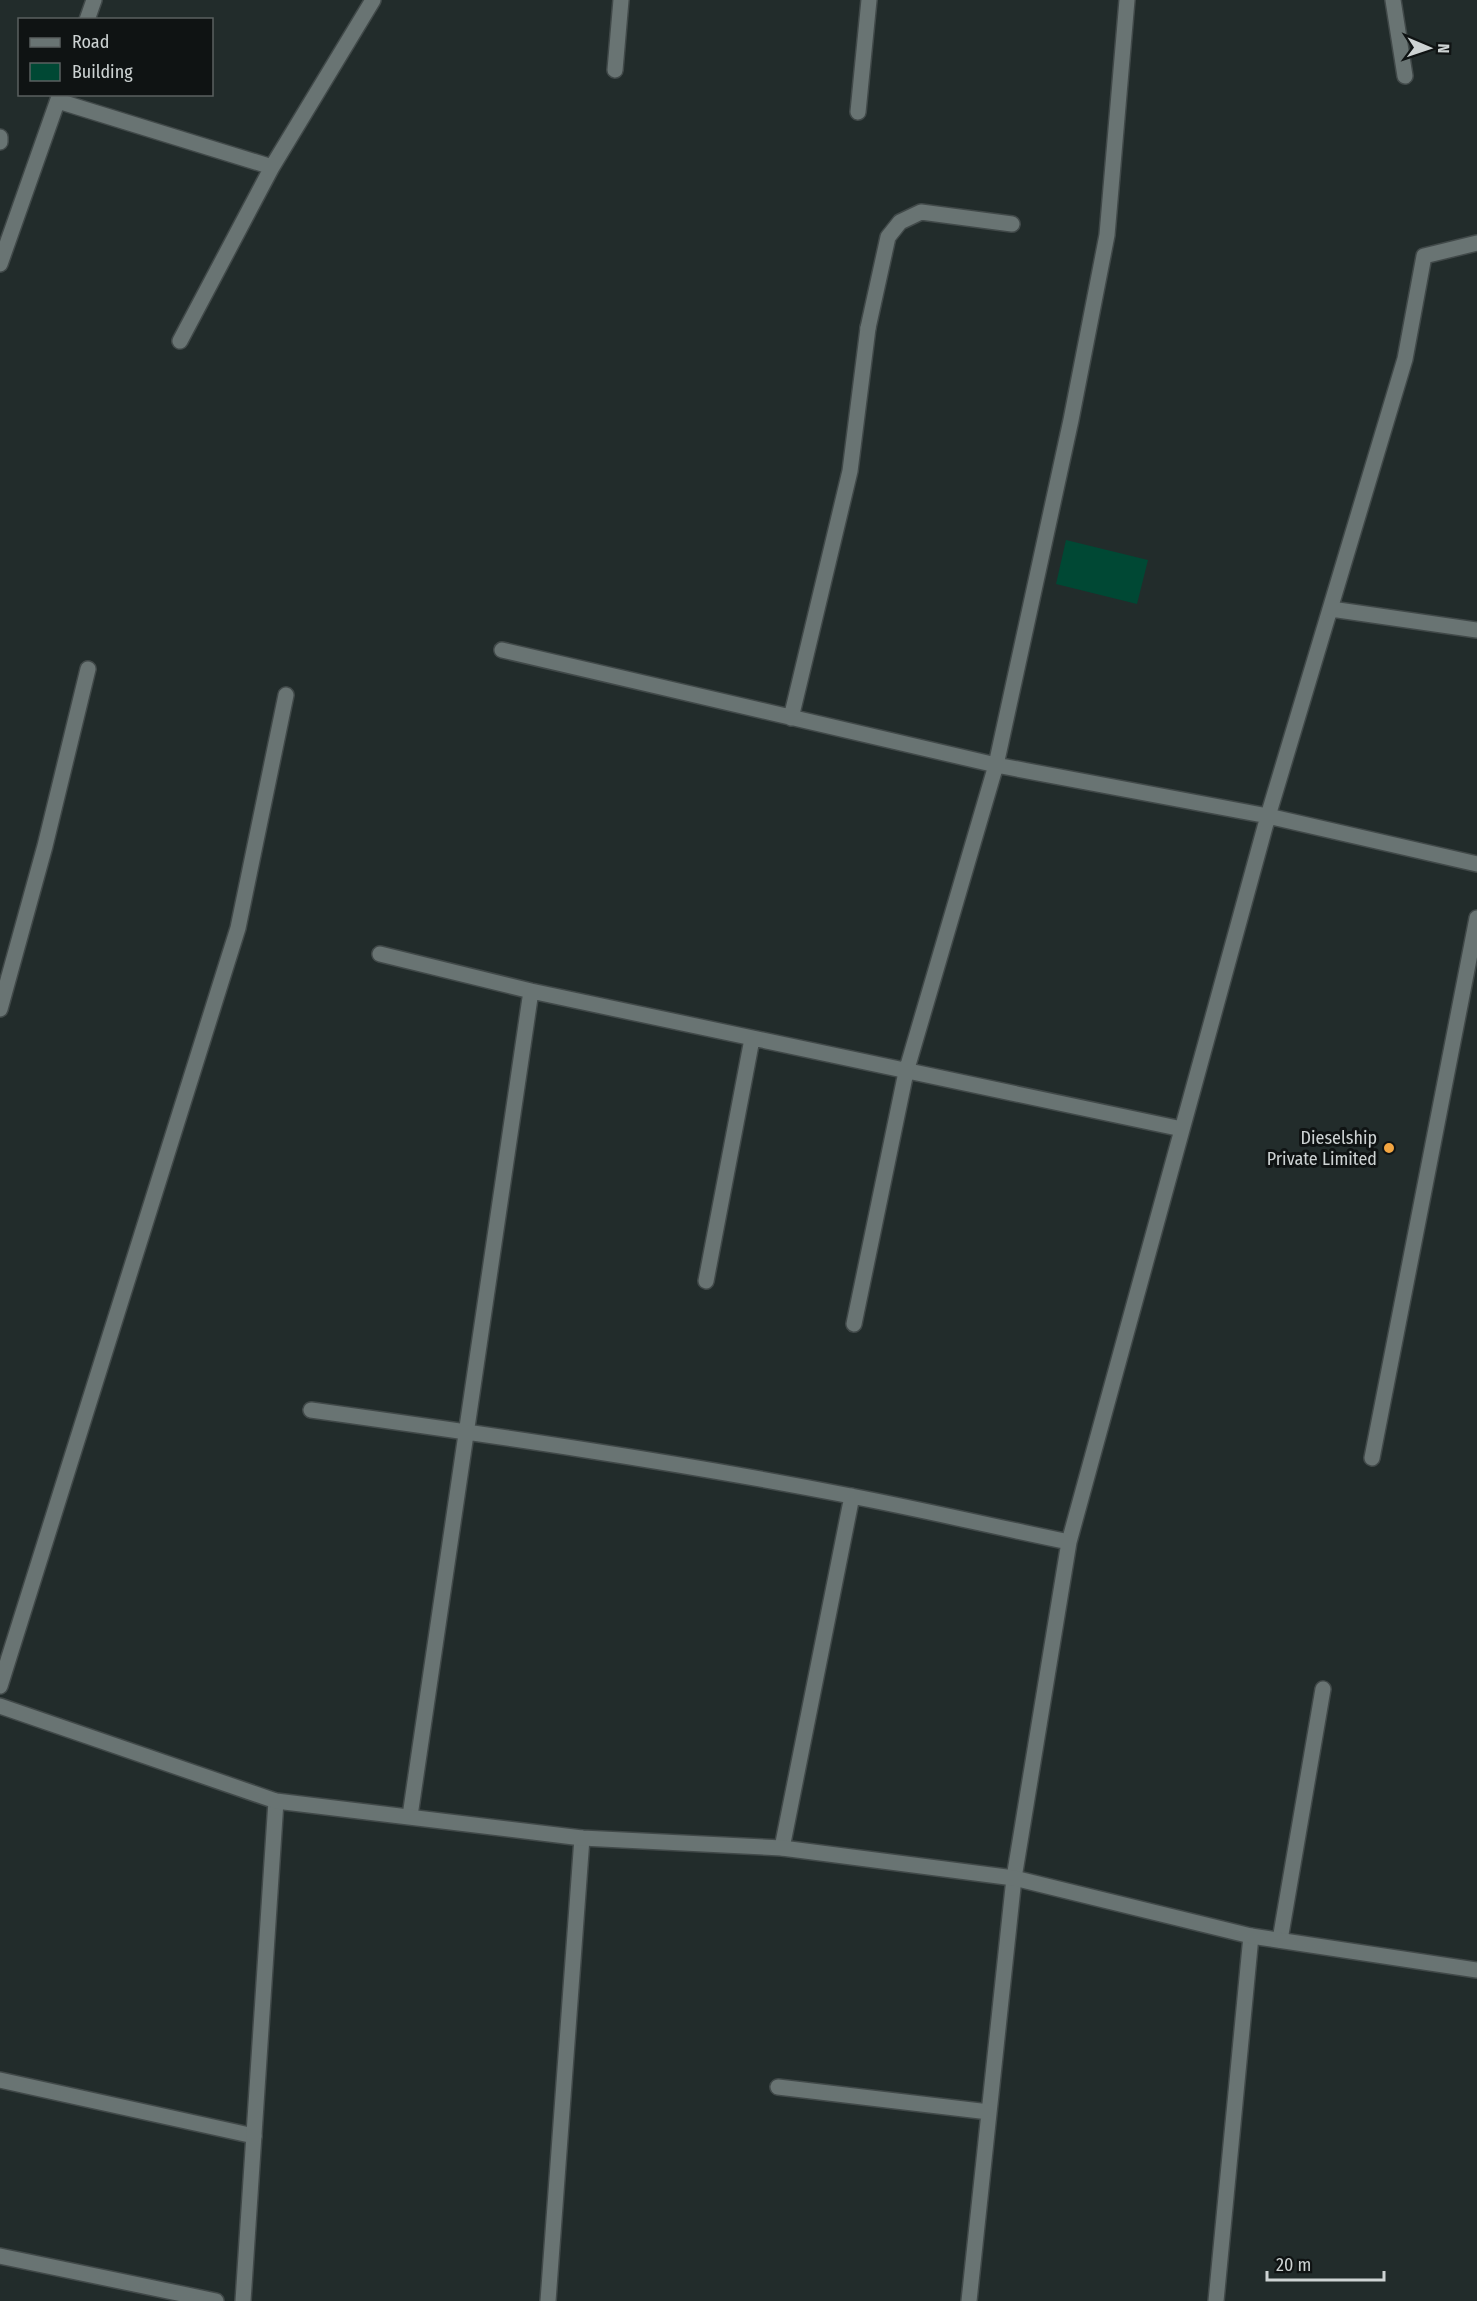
<svg xmlns="http://www.w3.org/2000/svg" width="1477" height="2301" viewBox="0 0 1477 2301" font-family="'Fira Sans Condensed',sans-serif">
<rect width="100%" height="100%" fill="#222c2b"/>
<!-- building -->
<path fill="#004834" d="M 1066,540 L 1148,560 L 1137,604 L 1056,584 Z"/>
<g fill="none" stroke-linecap="round" stroke-linejoin="round">
<!-- lane casing -->
<g stroke="#414949" stroke-width="18">
<path id="lane" d="M 868,328 L 888,237 L 900,222 L 921,212 L 1012,224
M 0,2080 L 254,2136
M 0,2256 L 216,2301"/>
</g>
<!-- street casing -->
<g stroke="#414949" stroke-width="18">
<path id="street" d="M 1393,0 L 1405,76
M 87,20 L 94,0
M 615,70 L 621,0
M 58,101 L 272,167
M 858,112 L 869,0
M 0,137 L 0,142
M 0,264 L 60,94
M 180,341 L 272,167 L 373,0
M 1331,609 L 1477,630
M 502,650 L 996,765 L 1268,816 L 1477,864
M 791,718 L 850,471 L 868,328
M 380,954 L 531,991 L 1182,1129
M 0,1009 L 45,846 L 88,669
M 706,1281 L 752,1039
M 854,1324 L 906,1072 L 996,765 L 1071,420 L 1107,235 L 1127,0
M 311,1410 C 491,1435 672,1461 851,1496 C 924,1510 996,1527 1069,1542
M 1372,1458 L 1477,918
M 0,1686 L 238,928 L 286,695
M 410,1816 L 531,991
M 782,1848 L 852,1496
M 1280,1940 L 1323,1689
M 778,2087 L 989,2112
M 243,2301 L 276,1801
M 548,2301 L 582,1838
M 969,2301 L 1014,1878 L 1069,1542 L 1268,816 L 1405,359 L 1424,256 L 1477,243
M 1216,2301 L 1251,1936"/>
</g>
<!-- secondary casing -->
<g stroke="#414949" stroke-width="18">
<path id="secondary" d="M 0,1706 L 276,1801 L 582,1838 L 782,1848 L 1014,1878 L 1251,1936 L 1477,1970"/>
</g>
<!-- lane -->
<use href="#lane" stroke="#697473" stroke-width="15"/>
<!-- street -->
<use href="#street" stroke="#697473" stroke-width="15"/>
<!-- secondary -->
<use href="#secondary" stroke="#697473" stroke-width="15"/>
</g>
<!-- markers -->
<circle fill="#f2a541" stroke="#0f1313" stroke-width="2" cx="1389" cy="1148" r="6"/>
<g text-anchor="middle" dominant-baseline="central" stroke-width="6" stroke-linejoin="round" paint-order="stroke">
<!-- poi labels -->
<g font-size="18" fill="#cdd3d3" stroke="#0f1313" text-anchor="end">
<text x="1377" y="1138">Dieselship<tspan x="1377" dy="21">Private Limited</tspan></text>
</g>
</g>
<!-- legend -->
<rect x="18" y="18" width="195" height="78" fill="#0f1313" stroke="#5b6060" stroke-width="1.5"/>
<rect x="30" y="38" width="30" height="9" fill="#697473" stroke="#5b6060" stroke-width="1.5"/>
<text x="72" y="48" font-size="18" fill="#cdd3d3">Road</text>
<rect x="30" y="63" width="30" height="18" fill="#004834" stroke="#5b6060" stroke-width="1.5"/>
<text x="72" y="78" font-size="18" fill="#cdd3d3">Building</text>
<!-- north arrow -->
<g transform="translate(1429 48) rotate(92)" stroke="#0f1313" stroke-width="4.5" paint-order="stroke">
<path d="M0-4.5L10 22L0 15L-10 22Z" fill="#cdd3d3"/>
<text y="-9" font-size="16" font-weight="bold" text-anchor="middle" fill="#cdd3d3">N</text>
</g>
<!-- scale -->
<path d="M1267 2271v9h117v-9" fill="none" stroke="#cdd3d3" stroke-width="3"/>
<text x="1276" y="2271" font-size="18" fill="#cdd3d3" stroke="#0f1313" stroke-width="4.5" paint-order="stroke">20 m</text>
</svg>
